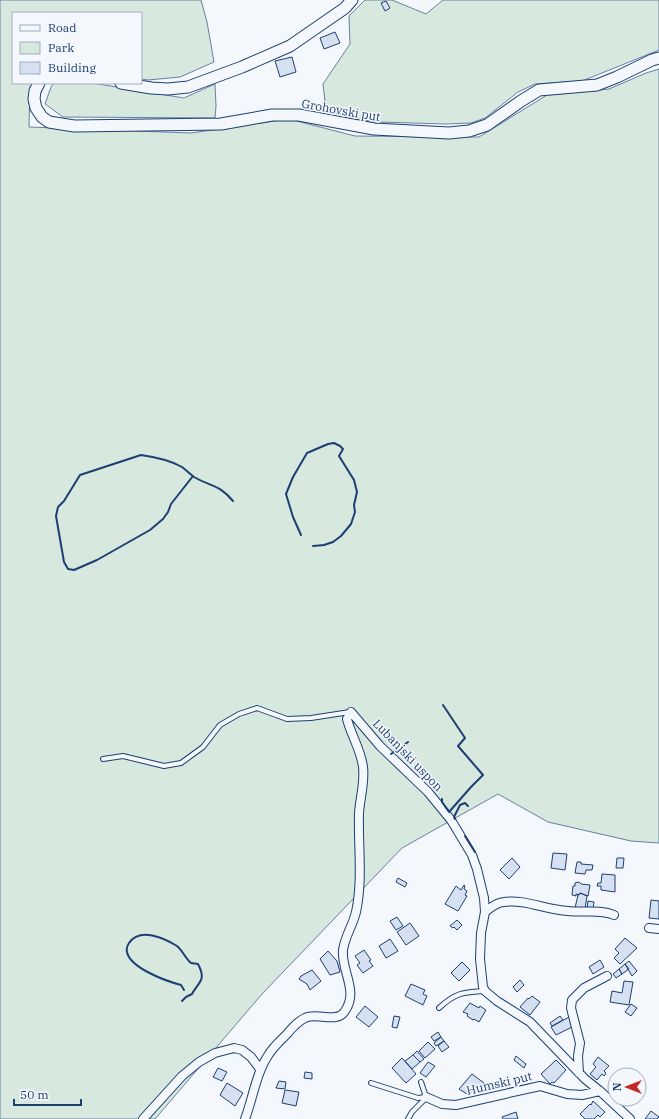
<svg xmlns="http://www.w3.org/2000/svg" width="659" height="1119" viewBox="0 0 659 1119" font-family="'IBM Plex Serif',serif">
<rect width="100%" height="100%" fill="#f4f7fb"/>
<!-- green -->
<path fill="#d7e8df" stroke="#687fa3" d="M 0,0 L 201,0 L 207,22 L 214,62 L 180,77 L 148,80 L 141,79 L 141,13 L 13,13 L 13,83 L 33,83 L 30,88 L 29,127 L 191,133 L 289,119 L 355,136 L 479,137 L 547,95 L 609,89 L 646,73 L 659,69 L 659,843 L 631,841 L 548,822 L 498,794 L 402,848 L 262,994 L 155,1119 L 0,1119 Z
M 365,0 L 392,0 L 426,14 L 443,0 L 659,0 L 659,50 L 582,81 L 535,84 L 518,92 L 485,118 L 471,123 L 446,124 L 379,122 L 354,119 L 326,110 L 323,84 L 350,44 L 349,16 Z
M 54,83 L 92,83 L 184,98 L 215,84 L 216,106 L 215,118 L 63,117 L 45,104 L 51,87 Z"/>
<!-- building -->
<path fill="#d5e0f0" stroke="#1d3f73" d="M 386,1 L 390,8 L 385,11 L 381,3 Z
M 335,32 L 340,43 L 324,49 L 320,38 Z
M 292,57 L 296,72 L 280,77 L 275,61 Z
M 553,853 L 567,854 L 565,870 L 551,868 Z
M 512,858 L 520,867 L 509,879 L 500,870 Z
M 617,858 L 624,858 L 623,868 L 616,868 Z
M 577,862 L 581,862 L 581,864 L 593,865 L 592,870 L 586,870 L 585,874 L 575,873 Z
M 602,874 L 615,875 L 615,892 L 601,890 L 601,886 L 597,886 L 598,883 L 601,883 Z
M 398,878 L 407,883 L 405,887 L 396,882 Z
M 579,882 L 581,884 L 590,885 L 588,896 L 580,893 L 579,895 L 576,894 L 576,896 L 572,895 L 573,886 L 575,886 L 575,883 Z
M 464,885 L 465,886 L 464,889 L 467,891 L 465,895 L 467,896 L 458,911 L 445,904 L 456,886 L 461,890 Z
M 580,893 L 587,896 L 585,909 L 575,908 L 578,895 Z
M 651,900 L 659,901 L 659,919 L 649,918 Z
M 588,901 L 594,902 L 593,909 L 587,909 Z
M 397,917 L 403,926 L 396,930 L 390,921 Z
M 457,920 L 462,925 L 457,930 L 454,927 L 453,928 L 450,926 Z
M 410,923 L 419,936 L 406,945 L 397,932 Z
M 625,938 L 637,948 L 620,964 L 614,958 L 619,953 L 615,949 Z
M 390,939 L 398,951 L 386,958 L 379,946 Z
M 364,950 L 371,960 L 369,961 L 373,966 L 363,973 L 357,965 L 360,963 L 355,956 Z
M 328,951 L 337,961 L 340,972 L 330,975 L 320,959 Z
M 600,960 L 604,967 L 593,974 L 589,967 Z
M 629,961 L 637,971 L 632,976 L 625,964 Z
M 462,962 L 470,970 L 459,981 L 451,973 Z
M 625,964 L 629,969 L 622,974 L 619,969 Z
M 619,969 L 622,974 L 616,978 L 613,974 Z
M 312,970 L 321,981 L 310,990 L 307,984 L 299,979 L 301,976 Z
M 520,980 L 524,985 L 517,992 L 513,987 Z
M 624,981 L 633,982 L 629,1005 L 610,1002 L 612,991 L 622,993 Z
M 411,984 L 425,990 L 423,994 L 427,996 L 423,1005 L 405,996 Z
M 532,996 L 540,1002 L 530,1015 L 520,1007 L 528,998 L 529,999 Z
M 470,1003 L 479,1008 L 480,1006 L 486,1010 L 479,1022 L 474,1019 L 473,1020 L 467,1016 L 468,1014 L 463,1012 Z
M 631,1004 L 637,1008 L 631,1016 L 625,1012 Z
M 365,1006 L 378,1017 L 369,1027 L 356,1017 Z
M 394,1016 L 400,1017 L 397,1028 L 392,1027 Z
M 560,1016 L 563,1020 L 552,1026 L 550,1023 Z
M 569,1017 L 574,1026 L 556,1035 L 551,1027 Z
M 438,1032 L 441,1037 L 434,1041 L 431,1037 Z
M 441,1037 L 444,1041 L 436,1046 L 434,1043 Z
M 444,1041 L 449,1047 L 442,1052 L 438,1046 Z
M 428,1042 L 435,1049 L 425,1058 L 419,1051 Z
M 417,1051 L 424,1059 L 420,1062 L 413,1055 Z
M 413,1055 L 420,1062 L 412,1069 L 405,1061 Z
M 516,1056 L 526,1064 L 524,1068 L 514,1060 Z
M 598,1057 L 609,1066 L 604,1071 L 606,1073 L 604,1076 L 602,1074 L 597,1080 L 590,1074 L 596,1067 L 593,1064 Z
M 402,1058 L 416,1074 L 406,1083 L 392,1068 Z
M 556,1060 L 566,1070 L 554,1083 L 552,1082 L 550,1084 L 541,1074 Z
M 428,1062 L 435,1066 L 426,1077 L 420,1073 Z
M 218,1068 L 227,1072 L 222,1081 L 213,1077 Z
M 305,1072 L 312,1073 L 312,1079 L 304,1078 Z
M 472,1074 L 484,1083 L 474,1095 L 470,1091 L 467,1094 L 459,1089 Z
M 279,1081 L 286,1082 L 285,1089 L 276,1088 Z
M 227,1083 L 243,1093 L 235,1106 L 220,1095 Z
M 285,1090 L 299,1092 L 296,1106 L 282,1103 Z
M 593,1101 L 605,1112 L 600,1117 L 598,1115 L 594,1119 L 585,1119 L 580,1114 L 590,1104 L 591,1105 Z
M 651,1111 L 659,1117 L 657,1119 L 645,1119 Z
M 516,1112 L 518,1119 L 503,1119 L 502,1117 Z"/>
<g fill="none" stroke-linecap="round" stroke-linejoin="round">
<!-- lane casing -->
<g stroke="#1d3f73" stroke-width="6">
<path id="lane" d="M 103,759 L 123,756 L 164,766 L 181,763 L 203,747 L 220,725 L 239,714 L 257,708 L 287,719 L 311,718 L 350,712
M 439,1008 C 455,993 463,992 485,991
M 371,1083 L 418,1098 L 426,1097 L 421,1082
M 408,1119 L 412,1112 L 426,1098"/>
</g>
<!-- street casing -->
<g stroke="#1d3f73" stroke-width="10">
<path id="street" d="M 485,912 C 490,908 497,902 504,902 C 525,899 546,910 568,911 C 583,913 600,909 614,915
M 649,928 L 659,929
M 579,1073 L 578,1056 L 580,1043 L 571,1008 L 572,1000 L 584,988 L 607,976
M 426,1097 L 442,1104 L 456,1105 L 540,1086 L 567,1094 L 582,1095 L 600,1091
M 143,1119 L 182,1076 L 199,1062 L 215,1053 L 234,1048 L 242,1050 L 251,1057 L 260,1069
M 245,1119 C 253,1098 256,1073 269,1054 C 274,1046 281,1040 287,1034 C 292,1028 298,1021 305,1018 C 317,1012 337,1024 345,1011 C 359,991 341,971 343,950 C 345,936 353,925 356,912 C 363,880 358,845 359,813 C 360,798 365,782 363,767 C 361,750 351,735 347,719 L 351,712 L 380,746 L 428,792 L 451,820 L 472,855 L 477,869 L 484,898 L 485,912 L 481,933 L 480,959 L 483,987 L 485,991 L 497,1001 L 530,1022 L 585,1079 L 600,1091 L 630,1119"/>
</g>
<!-- secondary casing -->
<g stroke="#1d3f73" stroke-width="13">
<path id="secondary" d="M 39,83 L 35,91 L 34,99 L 36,108 L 42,117 L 49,122 L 74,126 L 221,124 L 272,115 L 299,115 L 374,129 L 449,133 L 469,131 L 487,125 L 521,101 L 539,90 L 597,85 L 617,77 L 652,60 L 659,58
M 121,83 L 151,88 L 168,89 L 188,87 L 242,67 L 290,46 L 345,8 L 352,0"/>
</g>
<!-- lane -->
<use href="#lane" stroke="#f4f7fb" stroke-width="4"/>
<!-- street -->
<use href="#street" stroke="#f4f7fb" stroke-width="8"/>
<!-- secondary -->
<use href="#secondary" stroke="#f4f7fb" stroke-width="11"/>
<!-- wall -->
<path stroke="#1d3f73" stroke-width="2" d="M 193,476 L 171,504 L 168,512 L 163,519 L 150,530 L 97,560 L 74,570 L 68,569 L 64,562 L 56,516 L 58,507 L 64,501 L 80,475 L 141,455 C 155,457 170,460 182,467 C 186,470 190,474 194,477 C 211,487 219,484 233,501
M 301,535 L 293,517 L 286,494 L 293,477 L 307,453 L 328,444 L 334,443 L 340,446 L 343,449 L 339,456 L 354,480 L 357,492 L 354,505 L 355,512 L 351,524 L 341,536 L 333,542 L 324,545 L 313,546
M 391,754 L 408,742
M 442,799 L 442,802 L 449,812 L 471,787 L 483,775 L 458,746 L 465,738 L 443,705
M 455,819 L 454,817 L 460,805 L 465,803 L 468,806
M 465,836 L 475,852
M 182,1001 L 186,997 L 192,994 C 198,982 207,981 198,964 L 191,963 C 185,958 183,951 177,946 C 164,938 140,927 129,943 C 127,946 126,948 127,952 C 130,968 166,981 181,985 L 184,990"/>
</g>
<g text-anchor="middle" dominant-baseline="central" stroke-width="3" stroke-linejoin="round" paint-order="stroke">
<!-- street labels -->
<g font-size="12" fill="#1d3f73" stroke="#f4f7fb">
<text transform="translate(341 110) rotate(10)">Grohovski put</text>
<text transform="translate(408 755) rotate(46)">Lubanjski uspon</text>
<text transform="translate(499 1083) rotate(-13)">Humski put</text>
</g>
</g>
<!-- legend -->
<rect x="12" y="12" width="130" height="72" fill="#f4f7fb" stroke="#9eadc5"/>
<rect x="20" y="25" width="20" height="6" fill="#f4f7fb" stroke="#9eadc5"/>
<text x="48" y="32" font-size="12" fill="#1d3f73">Road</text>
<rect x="20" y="42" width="20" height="12" fill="#d7e8df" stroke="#9eadc5"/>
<text x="48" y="52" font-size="12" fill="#1d3f73">Park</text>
<rect x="20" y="62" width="20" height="12" fill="#d5e0f0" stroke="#9eadc5"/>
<text x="48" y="72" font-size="12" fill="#1d3f73">Building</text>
<!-- north arrow -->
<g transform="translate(627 1087) rotate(270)"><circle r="19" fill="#f4f7fb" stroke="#9eadc5"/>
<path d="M0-3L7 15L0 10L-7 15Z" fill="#c62828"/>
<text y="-6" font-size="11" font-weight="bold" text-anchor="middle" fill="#1d3f73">N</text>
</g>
<!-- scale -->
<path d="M14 1099v6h67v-6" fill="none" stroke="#1d3f73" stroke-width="2"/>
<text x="20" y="1099" font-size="12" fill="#1d3f73" stroke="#f4f7fb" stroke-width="3" paint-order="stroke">50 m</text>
</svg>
